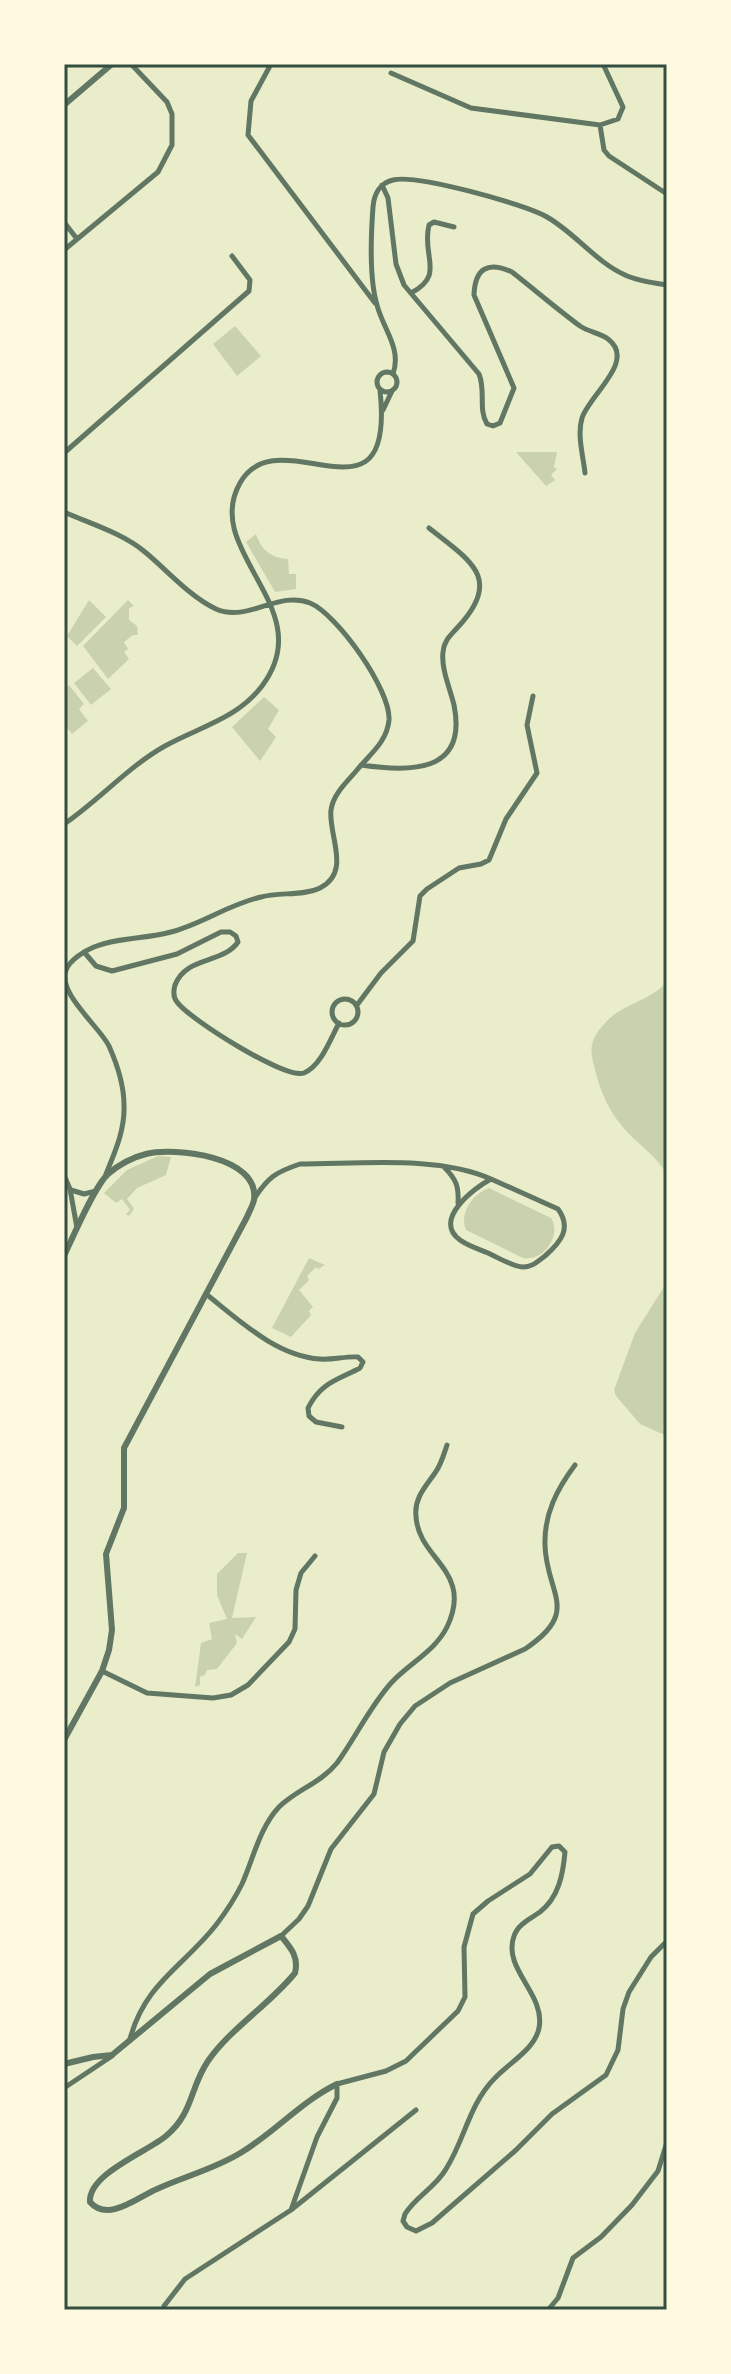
<svg xmlns="http://www.w3.org/2000/svg" width="731" height="2374" viewBox="0 0 731 2374" font-family="'Source Sans 3',sans-serif">
<rect width="100%" height="100%" fill="#e9edc9"/>
<!-- green -->
<path fill="#cad2ad" d="M 235,326 L 261,356 L 237,376 L 213,344 Z
M 516,452 L 557,452 L 554,467 L 557,469 L 551,475 L 555,480 L 546,486 Z
M 256,534 C 261,549 270,558 288,559 L 289,574 L 296,574 L 296,589 L 275,592 L 246,542 Z
M 89,600 L 106,617 L 77,646 L 67,636 Z
M 128,600 L 134,606 L 129,608 L 129,620 L 137,626 L 138,635 L 133,635 L 124,642 L 128,649 L 124,652 L 129,659 L 108,679 L 83,646 Z
M 93,668 L 111,689 L 91,705 L 74,683 Z
M 69,685 L 84,704 L 79,709 L 88,721 L 72,734 L 64,724 L 64,689 Z
M 264,697 L 279,710 L 268,729 L 276,737 L 260,761 L 232,727 Z
M 667,982 L 667,1175 C 658,1158 643,1148 630,1135 C 609,1113 601,1094 594,1066 C 589,1046 591,1038 606,1022 C 622,1004 648,1002 667,982 Z
M 158,1156 L 171,1157 L 166,1175 L 137,1188 L 127,1199 L 134,1209 L 129,1216 L 126,1214 L 130,1210 L 122,1199 L 116,1203 L 104,1193 L 127,1170 Z
M 489,1188 L 551,1218 C 562,1235 544,1262 523,1258 L 466,1230 C 459,1214 472,1194 489,1188 Z
M 309,1258 L 325,1265 L 318,1269 L 316,1267 L 307,1276 L 309,1280 L 299,1290 L 313,1307 L 309,1311 L 311,1315 L 291,1337 L 272,1328 Z
M 667,1282 L 667,1436 L 640,1424 L 616,1396 L 614,1390 L 635,1333 Z
M 238,1553 L 247,1553 L 232,1618 L 256,1617 L 242,1639 L 235,1634 L 237,1643 L 217,1669 L 207,1670 L 205,1675 L 200,1677 L 200,1685 L 195,1687 L 201,1643 L 212,1639 L 209,1623 L 227,1619 L 217,1595 L 217,1574 Z"/>
<g fill="none" stroke-linecap="round" stroke-linejoin="round">
<!-- minor -->
<path stroke="#617663" stroke-width="5" d="M 271,64 L 251,101 L 248,135 L 375,303
M 391,73 L 471,108 L 600,125 L 618,119 L 623,107 L 603,64
M 600,125 L 604,150 L 609,156 L 667,194
M 382,185 L 388,198 L 396,264 L 404,285 L 479,374 C 486,391 478,409 487,424 L 493,426 L 500,423 L 514,388 L 474,295 C 475,268 488,261 512,272 C 535,290 557,309 580,326 C 589,332 600,333 608,339 C 637,361 589,395 582,418 C 577,435 583,455 585,473
M 64,222 L 77,239
M 64,250 L 158,172 L 172,145 L 172,114 L 167,102 L 131,64
M 411,293 C 446,275 421,256 429,225 L 434,222 L 454,227
M377 382a10 10 0 1 1 20 0a10 10 0 1 1-20 0Z
M 393,374 C 402,348 383,329 377,305 C 369,278 371,234 373,207 C 374,194 380,183 393,180 C 416,174 525,204 547,217 C 575,233 596,262 625,275 C 638,281 653,283 667,285
M 383,410 L 392,391
M 64,453 L 249,291 L 250,280 L 232,256
M 64,512 C 91,524 122,533 145,552 C 168,571 189,596 216,609 C 248,623 278,590 310,603 C 337,614 391,690 389,720 C 387,742 370,754 357,770 C 347,782 333,794 331,810 C 328,835 352,872 320,888 C 304,896 279,892 261,897 C 229,904 202,924 171,932 C 146,939 118,937 94,947 C 84,951 70,960 66,970 C 57,993 99,1026 109,1046 C 117,1064 124,1085 124,1105 C 125,1130 115,1152 106,1174
M 361,765 C 409,772 468,774 454,705 C 450,688 441,669 443,652 C 444,640 451,635 458,627 C 504,578 469,560 429,528
M 64,824 C 98,801 129,766 165,746 C 199,727 237,719 262,686 C 321,608 201,552 240,483 C 279,414 396,538 380,390
M 84,952 L 96,966 L 112,971 L 177,954 L 221,932 L 230,932 L 236,936 L 238,942 C 223,964 186,956 175,985 C 173,992 173,997 177,1002 C 189,1019 286,1080 304,1073 C 321,1066 331,1038 339,1023
M332 1012a13 13 0 1 1 26 0a13 13 0 1 1-26 0Z
M 357,1005 L 381,973 L 413,941 L 420,896 L 427,889 L 459,868 L 481,864 L 489,860 L 506,819 L 537,773 L 527,725 L 533,696
M 444,1167 C 456,1179 459,1186 458,1203
M 64,1175 L 70,1189 L 77,1228
M 71,1190 L 84,1194 L 96,1191
M 254,1199 C 268,1177 276,1172 300,1164 C 358,1164 438,1155 491,1179 L 558,1209 C 572,1228 561,1242 545,1256 C 538,1261 533,1267 523,1267 C 511,1266 499,1258 488,1253 C 479,1249 468,1246 460,1240 C 432,1220 474,1188 491,1179
M 206,1294 C 239,1320 276,1356 320,1359 C 333,1360 346,1356 358,1357 L 363,1362 L 360,1368 C 338,1380 321,1382 308,1408 L 309,1416 L 316,1422 L 342,1427
M 102,1671 L 147,1693 L 213,1698 L 231,1695 L 248,1685 L 289,1642 L 295,1629 L 296,1590 L 301,1573 L 315,1556
M 281,1936 L 299,1919 L 308,1906 L 331,1849 L 374,1794 L 384,1752 L 400,1724 L 415,1706 L 450,1683 L 525,1649 C 582,1611 546,1594 545,1545 C 544,1514 557,1489 575,1465
M 130,2039 C 145,1983 183,1967 216,1925 C 226,1912 235,1898 242,1884 C 253,1859 260,1827 279,1807 C 296,1790 321,1783 337,1763 C 356,1737 370,1706 392,1682 C 410,1663 435,1651 447,1627 C 474,1570 418,1560 416,1516 C 414,1498 426,1486 435,1473 C 441,1465 444,1454 447,1445
M 64,2088 L 112,2056
M 416,2110 L 291,2210 L 317,2137 L 337,2098 L 337,2084 L 386,2071 L 406,2061 L 458,2011 L 465,1997 L 464,1947 L 473,1914 L 488,1901 L 530,1874 L 552,1847 L 559,1846 L 565,1852 C 563,1874 559,1897 540,1912 C 530,1919 518,1924 514,1936 C 502,1969 546,1994 539,2028 C 535,2049 509,2063 495,2078 C 469,2104 465,2139 446,2169 C 436,2187 416,2196 405,2214 L 403,2221 L 407,2227 L 416,2231 L 432,2223 L 516,2150 L 552,2114 L 606,2075 L 618,2050 L 623,2009 L 629,1992 L 651,1957 L 667,1941
M 164,2306 L 185,2279 L 291,2210
M 548,2310 L 558,2298 L 573,2258 L 601,2237 L 632,2205 L 658,2171 L 667,2142"/>
<!-- tertiary -->
<path stroke="#617663" stroke-width="6" d="M 64,105 L 112,64
M 64,1256 C 73,1237 94,1187 108,1174 C 118,1165 133,1157 146,1154 C 175,1147 260,1156 254,1200 C 253,1205 249,1212 247,1217 L 124,1448 L 124,1508 L 106,1554 L 112,1630 L 109,1650 L 102,1671 L 64,1740
M 64,2064 L 93,2057 L 112,2055 L 210,1974 L 281,1936 C 291,1948 299,1957 295,1973 C 269,2005 231,2028 208,2061 C 190,2087 193,2114 166,2136 C 147,2152 88,2174 90,2202 C 108,2223 138,2197 157,2189 C 185,2176 215,2169 242,2152 C 276,2131 302,2101 337,2084"/>
</g>
<!-- border -->
<rect width="731" height="2374" fill="none" stroke="#fefae0" stroke-width="132"/>
<rect x="66" y="66" width="599" height="2242" fill="none" stroke="#344e41" stroke-width="3"/>
</svg>
